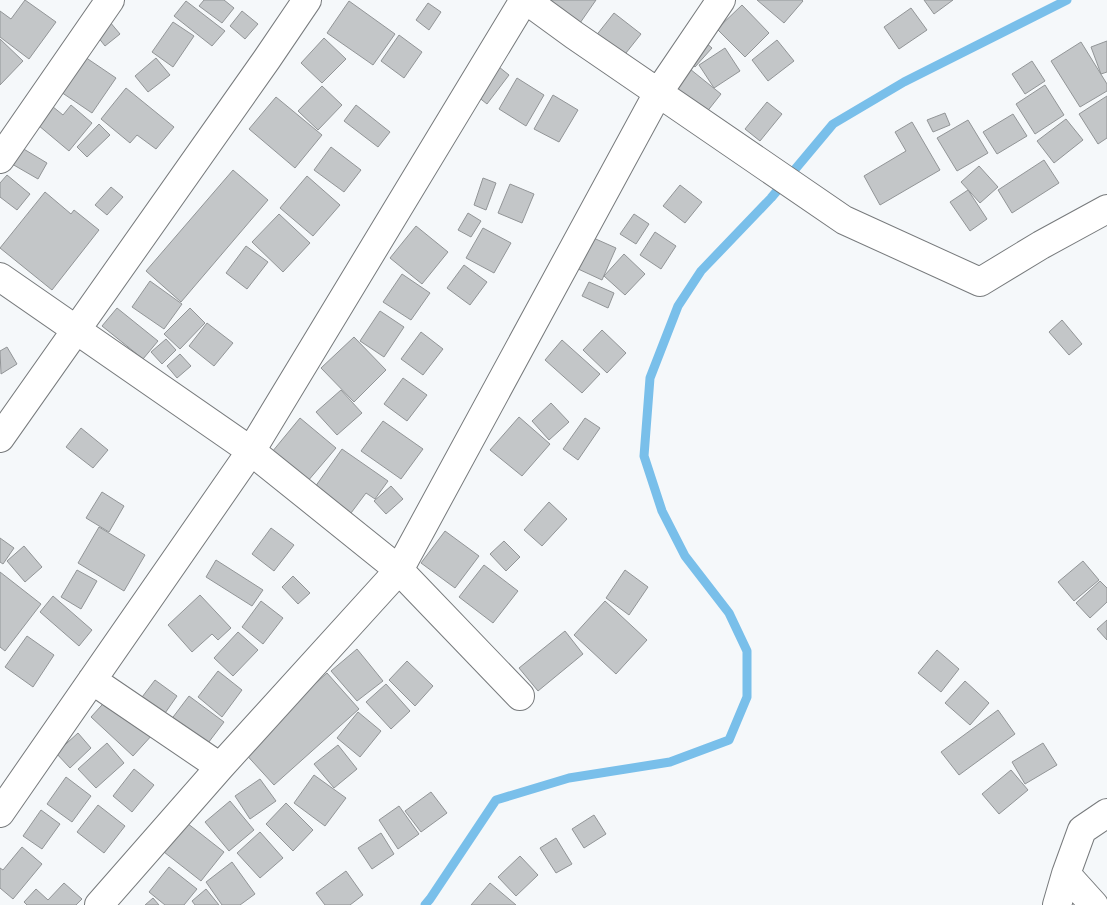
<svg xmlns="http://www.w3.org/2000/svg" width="1107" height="905" viewBox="0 0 1107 905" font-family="Lato,sans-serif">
<rect width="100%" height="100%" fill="#f5f8fa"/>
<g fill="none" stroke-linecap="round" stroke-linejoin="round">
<!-- stream -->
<path stroke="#79bfea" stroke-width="9" d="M 425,905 L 430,899 L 496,800 L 569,778 L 670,762 L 729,740 L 747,697 L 747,651 L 729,613 L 685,556 L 662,511 L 644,456 L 650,378 L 678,306 L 701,271 L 771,198 L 833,124 L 904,82 L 1067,0"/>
</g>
<!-- building -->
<path fill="#c3c6c8" stroke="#929597" d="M 25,0 L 56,22 L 29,59 L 0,37 L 0,11 L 11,19 Z
M 204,0 L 224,0 L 234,8 L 222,23 L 199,6 Z
M 549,0 L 596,0 L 580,23 Z
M 757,0 L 802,0 L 803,1 L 784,23 Z
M 924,0 L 953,0 L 934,14 Z
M 186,1 L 225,31 L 212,46 L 174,16 Z
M 349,1 L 395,34 L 373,65 L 327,33 Z
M 428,3 L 441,12 L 429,30 L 416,20 Z
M 742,5 L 769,33 L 745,57 L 717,29 Z
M 911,8 L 927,30 L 899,49 L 884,27 Z
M 242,11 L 258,24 L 245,39 L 230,26 Z
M 614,13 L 641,34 L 622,58 L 595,37 Z
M 104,15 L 120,34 L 105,46 L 90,27 Z
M 173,22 L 194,36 L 173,67 L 152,52 Z
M 399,35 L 422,52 L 404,78 L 381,61 Z
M 699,37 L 712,48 L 695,67 L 683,56 Z
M 324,38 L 346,59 L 322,83 L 301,63 Z
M 0,39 L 23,61 L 0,85 Z
M 777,40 L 794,61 L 768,81 L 752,60 Z
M 1107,41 L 1107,72 L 1101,74 L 1091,47 Z
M 1081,42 L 1107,84 L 1107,91 L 1080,107 L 1051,61 Z
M 725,48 L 740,71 L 714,88 L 699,65 Z
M 82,55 L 116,78 L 92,113 L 58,90 Z
M 156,58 L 170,75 L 148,92 L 135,76 Z
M 1032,61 L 1045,81 L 1025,94 L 1012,74 Z
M 685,65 L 721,94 L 702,118 L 665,88 Z
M 499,67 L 509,75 L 487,104 L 477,96 Z
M 517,78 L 544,95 L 526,126 L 499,109 Z
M 1045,85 L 1064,115 L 1035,134 L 1016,104 Z
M 322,86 L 342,105 L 318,130 L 298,111 Z
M 126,88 L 174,127 L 156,149 L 137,135 L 130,143 L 101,119 Z
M 553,95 L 578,110 L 559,142 L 534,129 Z
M 1107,96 L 1107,138 L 1098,144 L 1079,114 Z
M 276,97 L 322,135 L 295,168 L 249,129 Z
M 47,102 L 63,115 L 71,105 L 92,123 L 69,151 L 32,120 Z
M 767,102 L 782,114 L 760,141 L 745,129 Z
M 356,105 L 390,132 L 378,147 L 344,121 Z
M 945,113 L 950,125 L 933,132 L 927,120 Z
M 1013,114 L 1027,136 L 997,154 L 983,132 Z
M 1066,119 L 1083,140 L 1054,163 L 1037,141 Z
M 968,120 L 988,153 L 957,171 L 937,138 Z
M 912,122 L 940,170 L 880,205 L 864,176 L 906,151 L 895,132 Z
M 99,124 L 110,135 L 87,157 L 77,147 Z
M 331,147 L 361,170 L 344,192 L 314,170 Z
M 22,148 L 47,163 L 38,179 L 12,164 Z
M 1044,160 L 1059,183 L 1012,213 L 998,190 Z
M 979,166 L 998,187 L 980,203 L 961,182 Z
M 233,170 L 268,200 L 181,302 L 146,271 Z
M 7,175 L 30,194 L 17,210 L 0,197 L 0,183 Z
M 307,176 L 340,205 L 313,236 L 280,208 Z
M 483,178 L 496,183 L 486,210 L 474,205 Z
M 510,184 L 534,194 L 522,223 L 498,213 Z
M 680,185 L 702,202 L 685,223 L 663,206 Z
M 111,187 L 123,197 L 107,215 L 95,205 Z
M 968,190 L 987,219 L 970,231 L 950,202 Z
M 45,192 L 71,214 L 74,210 L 99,230 L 52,290 L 0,248 Z
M 468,213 L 481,221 L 471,237 L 458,230 Z
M 279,214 L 310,243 L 283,272 L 252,242 Z
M 634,214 L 649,224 L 636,244 L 620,234 Z
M 416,226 L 448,252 L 422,284 L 390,258 Z
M 483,228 L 511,243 L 494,273 L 466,258 Z
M 655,232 L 676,246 L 661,269 L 640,255 Z
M 589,236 L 616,248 L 602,280 L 576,268 Z
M 246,246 L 268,262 L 247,289 L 226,273 Z
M 624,254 L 645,274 L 625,295 L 604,276 Z
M 464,265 L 487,282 L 470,305 L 447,288 Z
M 402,274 L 430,293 L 411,320 L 383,302 Z
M 150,281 L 182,304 L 164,329 L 132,307 Z
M 589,282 L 614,293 L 608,308 L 582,296 Z
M 117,308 L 158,341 L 143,359 L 102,326 Z
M 190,308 L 205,323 L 180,349 L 164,334 Z
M 380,311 L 404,327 L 384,357 L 360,341 Z
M 1062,320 L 1082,344 L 1069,355 L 1049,332 Z
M 207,323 L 233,343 L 214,366 L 189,346 Z
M 602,330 L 626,353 L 607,373 L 583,350 Z
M 421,332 L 443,349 L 423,375 L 401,359 Z
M 354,337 L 386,370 L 354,402 L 321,368 Z
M 166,339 L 176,350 L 162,364 L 151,352 Z
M 562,340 L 600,374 L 582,393 L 545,360 Z
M 7,347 L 17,364 L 1,374 L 0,351 Z
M 180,354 L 191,366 L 177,378 L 167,366 Z
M 403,378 L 427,395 L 407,421 L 384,404 Z
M 341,390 L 362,413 L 337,435 L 316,412 Z
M 551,403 L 569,422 L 549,440 L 532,421 Z
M 519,417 L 550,444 L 522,476 L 490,450 Z
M 300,418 L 336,448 L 307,482 L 272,452 Z
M 585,418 L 600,428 L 578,460 L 563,449 Z
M 383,421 L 423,449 L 401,479 L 361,451 Z
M 81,428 L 108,450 L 93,468 L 66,447 Z
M 342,449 L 388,481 L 375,499 L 366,493 L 351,513 L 315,487 Z
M 391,486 L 403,499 L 386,514 L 374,501 Z
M 102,492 L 124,506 L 109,532 L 86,518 Z
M 549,502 L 567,519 L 542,546 L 524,530 Z
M 99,527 L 145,555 L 124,591 L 78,563 Z
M 271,528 L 294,545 L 274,571 L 252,554 Z
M 445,531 L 479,556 L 455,588 L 421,563 Z
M 0,538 L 14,548 L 3,564 L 0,562 Z
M 504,541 L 520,557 L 506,571 L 490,554 Z
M 24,546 L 42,567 L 25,582 L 7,561 Z
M 216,560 L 263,590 L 252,606 L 206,577 Z
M 1083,561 L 1099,580 L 1074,601 L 1058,582 Z
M 484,565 L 518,591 L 493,623 L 459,597 Z
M 77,570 L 97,581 L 81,609 L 61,597 Z
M 625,570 L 648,587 L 629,615 L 606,598 Z
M 0,572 L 41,604 L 5,651 L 0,647 Z
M 293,576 L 310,593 L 298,604 L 282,587 Z
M 1100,581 L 1107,588 L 1107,602 L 1090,618 L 1076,603 Z
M 200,595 L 231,628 L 218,640 L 212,634 L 192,652 L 168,625 Z
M 53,596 L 92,630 L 79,646 L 40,612 Z
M 261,601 L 283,618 L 263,644 L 242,627 Z
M 605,601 L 647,640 L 616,674 L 574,635 Z
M 1107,620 L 1107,640 L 1097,629 Z
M 565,631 L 583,654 L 538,691 L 519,668 Z
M 238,632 L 258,650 L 233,676 L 214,658 Z
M 27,636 L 54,655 L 33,687 L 5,667 Z
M 357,649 L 383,681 L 357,701 L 331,671 Z
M 937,650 L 959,669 L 941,692 L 918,673 Z
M 407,661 L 433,686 L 415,706 L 389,680 Z
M 218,671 L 242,690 L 222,717 L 198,697 Z
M 327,673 L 359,709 L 274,785 L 242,750 Z
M 155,680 L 177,696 L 156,726 L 133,709 Z
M 965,681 L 989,703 L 970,725 L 945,703 Z
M 386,684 L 410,711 L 391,729 L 366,702 Z
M 111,695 L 153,734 L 133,756 L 91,717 Z
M 189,696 L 224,722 L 199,755 L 164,729 Z
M 998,710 L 1015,734 L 959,775 L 941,752 Z
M 358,712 L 381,731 L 360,757 L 337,738 Z
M 78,733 L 91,748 L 70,768 L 56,753 Z
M 107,743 L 124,763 L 96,788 L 78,769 Z
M 1043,743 L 1057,765 L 1025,784 L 1012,762 Z
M 338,745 L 357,769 L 334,788 L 314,764 Z
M 134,769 L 154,785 L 132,812 L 113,796 Z
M 1011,770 L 1028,790 L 999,814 L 982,794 Z
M 314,775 L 346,798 L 325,826 L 294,803 Z
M 66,777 L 91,796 L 72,822 L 47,804 Z
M 260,779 L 276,801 L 250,819 L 235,796 Z
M 431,792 L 447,813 L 421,832 L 405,811 Z
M 230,801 L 254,830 L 229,851 L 205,822 Z
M 286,803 L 313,830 L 293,851 L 266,824 Z
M 98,805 L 125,826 L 104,853 L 77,832 Z
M 399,806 L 419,834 L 398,849 L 379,820 Z
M 41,810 L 60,824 L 42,849 L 23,836 Z
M 594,815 L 606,834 L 584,848 L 572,829 Z
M 187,823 L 224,852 L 201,881 L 164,852 Z
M 260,832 L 283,858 L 260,878 L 237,853 Z
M 381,833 L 394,854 L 372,869 L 358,848 Z
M 556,838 L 572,864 L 556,873 L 540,848 Z
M 22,847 L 42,864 L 13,899 L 0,888 L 0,868 L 3,870 Z
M 520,856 L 538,875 L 516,896 L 498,877 Z
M 232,862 L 255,894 L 240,905 L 222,905 L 206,882 Z
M 169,867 L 197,889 L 184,905 L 165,905 L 149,892 Z
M 346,871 L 363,895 L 350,905 L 325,905 L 316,893 Z
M 64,883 L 82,899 L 76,905 L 27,905 L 24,902 L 36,889 L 48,900 Z
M 490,883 L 516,905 L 471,905 Z
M 206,889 L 219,905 L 195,905 L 192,901 Z
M 153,898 L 159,905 L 145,905 Z"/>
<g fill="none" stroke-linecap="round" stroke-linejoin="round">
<!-- minor casing -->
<g stroke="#777a7c" stroke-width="30">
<path id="minor" d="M 526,0 L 574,35 L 844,220 L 980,282 L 1041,245 L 1107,209
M 0,159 L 110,0
M 0,277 L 251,451 L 399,570 L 520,696
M 0,438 L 267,59 L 307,0
M 92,680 L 220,767
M 0,813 L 251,451 L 524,0
M 1066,874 L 1094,905
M 99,905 L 220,767 L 399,570 L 658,93 L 721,0
M 1057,905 L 1066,874 L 1082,830 L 1107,813"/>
</g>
<!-- minor -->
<use href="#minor" stroke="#fff" stroke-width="28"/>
</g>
</svg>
